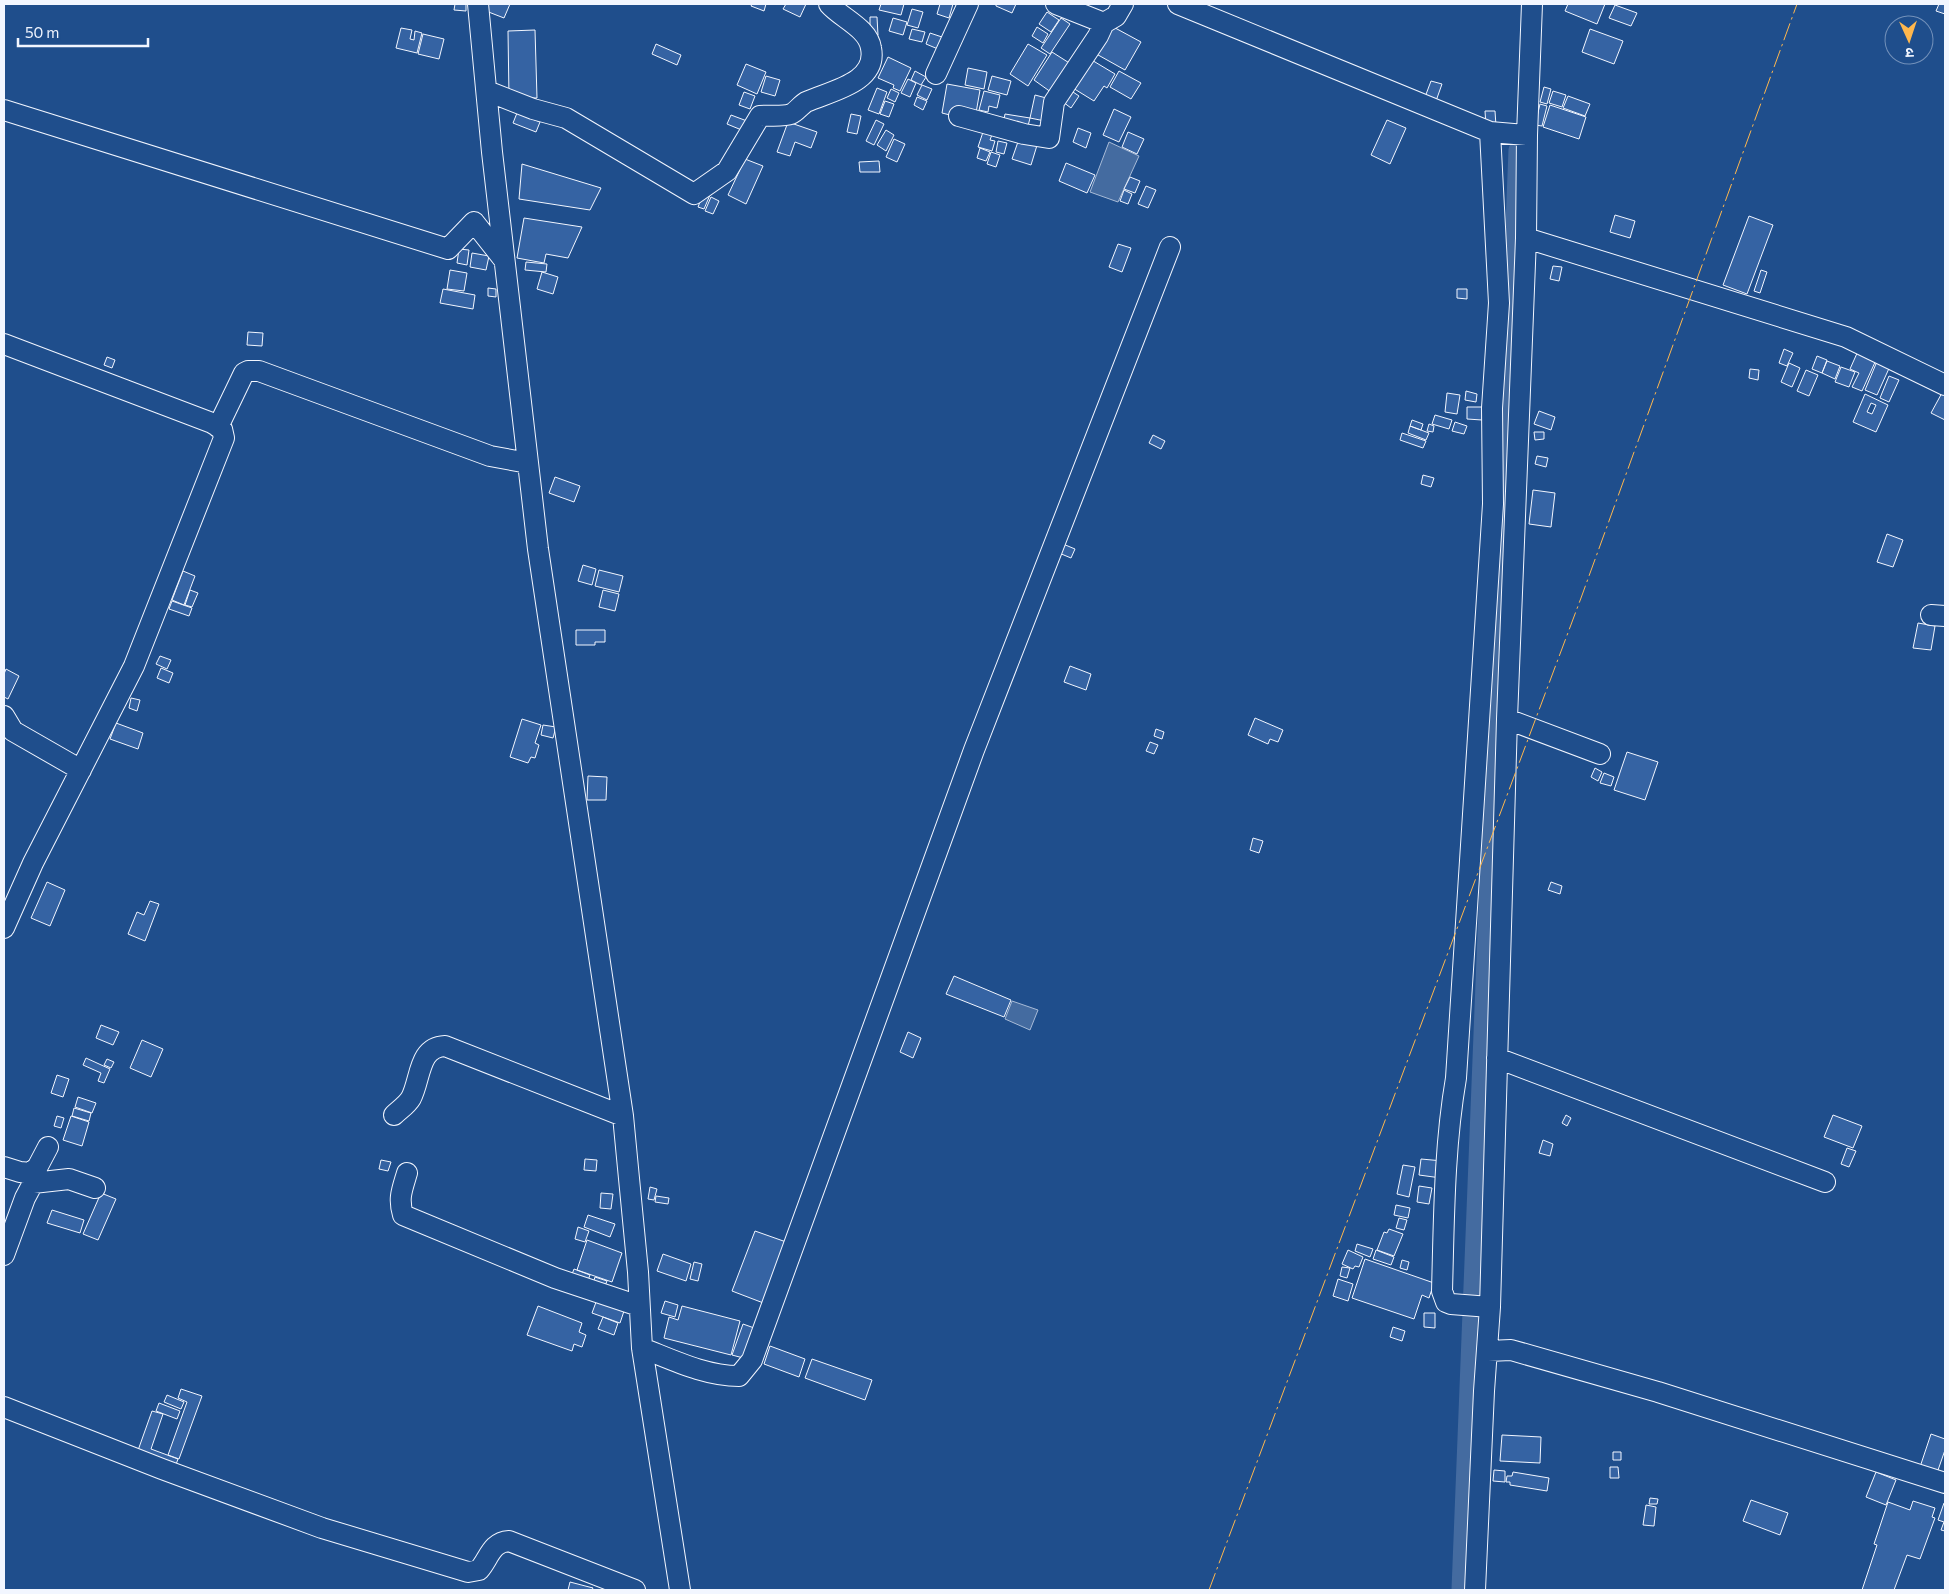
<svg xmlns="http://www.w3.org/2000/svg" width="1949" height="1594" viewBox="0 0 1949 1594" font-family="Commissioner,'Noto Sans Devanagari',sans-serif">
<rect width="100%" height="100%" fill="#1f4e8c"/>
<!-- water -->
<path fill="#446ba0" stroke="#a8bbd7" d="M 1109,142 L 1139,156 L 1118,202 L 1090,192 Z
M 1012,1001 L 1038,1010 L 1030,1030 L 1005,1019 Z"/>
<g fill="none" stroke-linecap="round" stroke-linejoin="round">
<!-- canal -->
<path stroke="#446ba0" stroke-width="19" d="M 1461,1590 L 1518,150"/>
</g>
<!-- building -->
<path fill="#3563a3" stroke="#f2f6ff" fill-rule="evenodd" d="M 455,4 L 466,4 L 466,11 L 454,10 Z
M 489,4 L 510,4 L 504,18 L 486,11 Z
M 752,4 L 766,4 L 764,11 L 751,6 Z
M 786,4 L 806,4 L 800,17 L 783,9 Z
M 881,4 L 904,4 L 901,15 L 879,10 Z
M 940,4 L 953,4 L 949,18 L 937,14 Z
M 996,4 L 1016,4 L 1012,13 L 996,6 Z
M 1568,4 L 1605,4 L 1597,24 L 1565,11 Z
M 1939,4 L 1945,4 L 1945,14 L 1936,11 Z
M 1615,5 L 1637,13 L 1631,26 L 1609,18 Z
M 912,9 L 923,12 L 918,28 L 907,25 Z
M 1047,12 L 1059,20 L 1051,32 L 1039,24 Z
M 870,17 L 877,17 L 878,35 L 865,35 L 870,28 Z
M 893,18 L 907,22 L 903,35 L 889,31 Z
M 1061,18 L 1070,24 L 1050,54 L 1041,48 Z
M 1106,23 L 1141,42 L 1125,70 L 1091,51 Z
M 1037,27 L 1048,34 L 1043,43 L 1032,36 Z
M 401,28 L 412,30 L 410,39 L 414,40 L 415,31 L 422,33 L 417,53 L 396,48 Z
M 912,29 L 925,32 L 922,42 L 909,39 Z
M 1590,29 L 1623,41 L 1614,64 L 1582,52 Z
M 535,30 L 537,98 L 509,98 L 508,31 Z
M 930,33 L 942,37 L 938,49 L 926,44 Z
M 423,34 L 444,39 L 439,59 L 418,54 Z
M 656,44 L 681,55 L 677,65 L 652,54 Z
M 1028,44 L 1047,55 L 1028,86 L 1010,74 Z
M 1052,52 L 1074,66 L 1055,95 L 1034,80 Z
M 1085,56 L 1115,74 L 1107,88 L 1104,86 L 1094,101 L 1068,85 Z
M 888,57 L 911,68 L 900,91 L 893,88 L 894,85 L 878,78 Z
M 746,64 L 766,72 L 757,94 L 737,85 Z
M 968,68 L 987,72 L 984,89 L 965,85 Z
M 915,71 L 926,77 L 921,85 L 911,80 Z
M 1119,71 L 1141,83 L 1131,99 L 1110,87 Z
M 766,76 L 780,80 L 775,96 L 761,92 Z
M 992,76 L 1011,81 L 1007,95 L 988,90 Z
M 908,79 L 916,83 L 910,97 L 901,93 Z
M 1431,81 L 1442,84 L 1436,101 L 1425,97 Z
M 947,84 L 980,90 L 976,113 L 954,116 L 942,113 Z
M 922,85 L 932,89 L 927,100 L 917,95 Z
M 1544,87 L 1551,89 L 1547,104 L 1540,102 Z
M 877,88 L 887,92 L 879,114 L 868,110 Z
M 1067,88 L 1079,96 L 1071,108 L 1059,99 Z
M 891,89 L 899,93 L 895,102 L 887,98 Z
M 984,91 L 1000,95 L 997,108 L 989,106 L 988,112 L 979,110 Z
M 1553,91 L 1566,95 L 1562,107 L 1549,103 Z
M 744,92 L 755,96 L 750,109 L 739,105 Z
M 1035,95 L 1050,99 L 1045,121 L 1030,118 Z
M 1568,96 L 1590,104 L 1585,116 L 1563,108 Z
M 917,97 L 927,101 L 923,110 L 914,105 Z
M 885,101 L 894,104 L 889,117 L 880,114 Z
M 1540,104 L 1547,106 L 1542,126 L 1535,125 Z
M 1550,105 L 1586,117 L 1579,139 L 1543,127 Z
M 1114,109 L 1131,117 L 1119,142 L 1103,135 Z
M 1485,111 L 1495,111 L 1496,126 L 1486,126 Z
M 517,113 L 540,122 L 536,132 L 513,123 Z
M 851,114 L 861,116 L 857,134 L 847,132 Z
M 1005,114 L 1030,118 L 1027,130 L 1003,125 Z
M 731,115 L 747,121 L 744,131 L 727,124 Z
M 876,120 L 884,124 L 874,145 L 866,141 Z
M 1387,120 L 1406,128 L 1390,164 L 1371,155 Z
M 788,122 L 817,132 L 811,148 L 795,142 L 790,156 L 777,152 Z
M 985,126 L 994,129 L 990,140 L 995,141 L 992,151 L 978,147 Z
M 1078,128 L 1091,133 L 1086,148 L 1073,142 Z
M 886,130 L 894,135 L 886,151 L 877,145 Z
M 1128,132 L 1144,139 L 1137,154 L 1122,147 Z
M 1020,136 L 1038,142 L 1031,165 L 1012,159 Z
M 894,139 L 905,144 L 897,162 L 886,157 Z
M 998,141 L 1007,143 L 1004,154 L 996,152 Z
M 980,148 L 990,152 L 986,161 L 977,158 Z
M 991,152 L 1000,155 L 996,167 L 987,164 Z
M 745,159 L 763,166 L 746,204 L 728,195 Z
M 879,161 L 880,172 L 860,172 L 859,162 Z
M 1066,163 L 1095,175 L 1087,193 L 1059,181 Z
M 522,164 L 601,188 L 590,210 L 519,199 Z
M 1130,177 L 1140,181 L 1135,193 L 1124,189 Z
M 706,186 L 713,188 L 704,209 L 698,207 Z
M 1146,186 L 1156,190 L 1148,208 L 1138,204 Z
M 1124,190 L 1132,194 L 1128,204 L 1120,201 Z
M 711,197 L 719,201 L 713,214 L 705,211 Z
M 1615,215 L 1635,221 L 1630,238 L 1610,232 Z
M 1749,216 L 1773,225 L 1747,294 L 1723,285 Z
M 524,218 L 582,227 L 568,258 L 546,254 L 544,263 L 517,258 Z
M 1118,244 L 1131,248 L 1122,272 L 1109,267 Z
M 459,249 L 469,250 L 467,265 L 457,263 Z
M 472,253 L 489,256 L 486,270 L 470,267 Z
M 526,262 L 547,264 L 546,272 L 525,270 Z
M 1553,266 L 1562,267 L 1559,281 L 1550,279 Z
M 450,270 L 467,273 L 464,291 L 447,289 Z
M 1761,270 L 1767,272 L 1760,293 L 1754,291 Z
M 542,272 L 558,277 L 553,294 L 537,289 Z
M 488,288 L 496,289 L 496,297 L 488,296 Z
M 443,289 L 475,295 L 473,309 L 440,303 Z
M 1457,289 L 1467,289 L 1467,299 L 1457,298 Z
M 248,332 L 263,333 L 262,346 L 247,345 Z
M 1784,349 L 1793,353 L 1787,366 L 1779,363 Z
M 1858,351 L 1876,360 L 1862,391 L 1852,387 L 1859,373 L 1850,369 Z
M 1817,356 L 1827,360 L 1822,373 L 1812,369 Z
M 107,357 L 115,360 L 112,368 L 104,365 Z
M 1878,359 L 1891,364 L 1877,395 L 1865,390 Z
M 1827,361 L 1840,366 L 1835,379 L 1822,373 Z
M 1789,363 L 1800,368 L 1792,387 L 1781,382 Z
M 1841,367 L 1855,372 L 1849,387 L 1835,382 Z
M 1750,369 L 1759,370 L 1758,380 L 1749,378 Z
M 1806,370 L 1818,375 L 1809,396 L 1797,391 Z
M 1889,376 L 1899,380 L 1889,402 L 1880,398 Z
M 1466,391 L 1477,394 L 1476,402 L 1465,400 Z
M 1943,391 L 1945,392 L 1945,420 L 1931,413 Z
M 1447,393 L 1460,395 L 1457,414 L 1445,412 Z
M 1865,394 L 1888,405 L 1876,432 L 1853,422 ZM 1871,403 L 1876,405 L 1872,414 L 1867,412 Z
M 1467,407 L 1482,407 L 1482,420 L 1467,419 Z
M 1539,411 L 1555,417 L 1551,430 L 1534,424 Z
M 1435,415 L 1452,420 L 1449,429 L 1432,424 Z
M 1412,420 L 1423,424 L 1421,430 L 1410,426 Z
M 1455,422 L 1467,426 L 1464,434 L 1452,431 Z
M 1429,424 L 1434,426 L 1433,432 L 1427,431 Z
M 1410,426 L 1429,433 L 1426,440 L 1408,433 Z
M 1534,432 L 1544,432 L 1544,439 L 1535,440 Z
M 1402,433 L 1426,441 L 1423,448 L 1400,440 Z
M 1153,435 L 1165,441 L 1161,449 L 1149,443 Z
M 1537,456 L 1548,458 L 1546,467 L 1535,464 Z
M 1423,475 L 1434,478 L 1431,487 L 1421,484 Z
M 555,477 L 580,486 L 574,502 L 549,493 Z
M 1533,490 L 1555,493 L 1551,527 L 1529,524 Z
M 1887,534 L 1903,540 L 1893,567 L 1877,562 Z
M 1063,544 L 1075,549 L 1071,558 L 1059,553 Z
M 583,565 L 596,569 L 592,585 L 578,581 Z
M 599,570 L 623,576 L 619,592 L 595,586 Z
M 183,571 L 195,576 L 184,605 L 172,600 Z
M 190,590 L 198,593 L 192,607 L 185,605 Z
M 603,590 L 619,594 L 615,611 L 599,607 Z
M 172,601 L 192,608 L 189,616 L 169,609 Z
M 1918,623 L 1935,626 L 1931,650 L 1913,648 Z
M 576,630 L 605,630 L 605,642 L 595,642 L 595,645 L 576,645 Z
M 160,656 L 171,660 L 167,669 L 156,664 Z
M 1070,666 L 1091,674 L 1086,690 L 1064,682 Z
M 161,668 L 173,673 L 169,683 L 157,678 Z
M 6,669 L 19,676 L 8,699 L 4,697 L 4,674 Z
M 131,698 L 140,700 L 137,711 L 129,708 Z
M 1255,718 L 1283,730 L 1278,742 L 1270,739 L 1268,744 L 1248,735 Z
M 522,719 L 541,725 L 535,743 L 539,745 L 535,758 L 531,757 L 528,763 L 510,757 Z
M 116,723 L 143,733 L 138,749 L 110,739 Z
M 543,725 L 556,727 L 553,738 L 541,735 Z
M 1156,729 L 1164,732 L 1162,739 L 1154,736 Z
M 1150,742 L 1158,745 L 1154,754 L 1146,751 Z
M 1627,752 L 1658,762 L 1645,800 L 1614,790 Z
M 1595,768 L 1602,772 L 1598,781 L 1591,777 Z
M 1604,773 L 1614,777 L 1611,786 L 1600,783 Z
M 588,776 L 607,777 L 606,800 L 587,800 Z
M 1253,838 L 1263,841 L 1259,853 L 1250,850 Z
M 47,882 L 65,890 L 50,926 L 31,918 Z
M 1551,882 L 1562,886 L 1560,894 L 1548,890 Z
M 150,901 L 159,904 L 145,941 L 128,934 L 137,912 L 144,915 Z
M 954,976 L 1011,1000 L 1004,1017 L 946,994 Z
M 101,1025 L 119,1032 L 113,1045 L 96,1038 Z
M 908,1032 L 921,1038 L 913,1058 L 900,1052 Z
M 142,1040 L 163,1049 L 151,1077 L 130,1068 Z
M 86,1058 L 110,1069 L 104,1083 L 98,1081 L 101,1073 L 83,1065 Z
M 107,1059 L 114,1062 L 111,1068 L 104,1065 Z
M 57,1075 L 69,1079 L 63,1097 L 51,1093 Z
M 78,1097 L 96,1103 L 92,1113 L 75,1107 Z
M 74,1108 L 91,1113 L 89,1121 L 72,1116 Z
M 1566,1115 L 1571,1118 L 1567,1126 L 1562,1123 Z
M 1833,1115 L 1862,1126 L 1853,1148 L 1824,1137 Z
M 57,1116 L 64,1118 L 61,1128 L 54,1126 Z
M 71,1116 L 89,1122 L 82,1146 L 63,1140 Z
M 1543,1140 L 1553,1144 L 1550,1156 L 1539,1153 Z
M 1847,1148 L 1856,1151 L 1849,1167 L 1841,1164 Z
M 585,1159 L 597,1160 L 596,1171 L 584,1170 Z
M 1421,1159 L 1443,1161 L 1441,1178 L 1419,1175 Z
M 381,1160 L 391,1162 L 388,1171 L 379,1169 Z
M 1403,1165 L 1415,1167 L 1409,1197 L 1397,1194 Z
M 1419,1186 L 1432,1188 L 1429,1204 L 1417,1202 Z
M 650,1187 L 657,1189 L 654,1200 L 648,1199 Z
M 101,1193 L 116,1199 L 98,1240 L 83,1234 Z
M 601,1193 L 613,1194 L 611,1209 L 600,1208 Z
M 656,1196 L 669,1198 L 668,1204 L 655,1202 Z
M 1396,1205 L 1410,1208 L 1408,1218 L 1394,1215 Z
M 52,1210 L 84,1220 L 80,1233 L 47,1223 Z
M 588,1215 L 615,1224 L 610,1237 L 584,1227 Z
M 1399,1218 L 1407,1220 L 1404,1230 L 1396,1228 Z
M 578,1227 L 589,1231 L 585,1242 L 575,1239 Z
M 1389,1229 L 1403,1234 L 1394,1256 L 1377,1250 L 1384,1232 L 1387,1233 Z
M 755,1231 L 789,1243 L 766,1304 L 732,1291 Z
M 587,1240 L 622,1253 L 612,1282 L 577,1270 Z
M 1357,1244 L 1373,1249 L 1370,1257 L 1355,1251 Z
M 1348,1250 L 1363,1257 L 1359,1267 L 1355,1266 L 1353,1269 L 1342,1264 Z
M 1376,1250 L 1394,1257 L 1391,1265 L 1373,1259 Z
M 663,1254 L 691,1264 L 686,1281 L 657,1271 Z
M 1365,1259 L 1434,1283 L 1429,1298 L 1422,1295 L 1414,1319 L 1352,1298 Z
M 1402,1260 L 1409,1262 L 1407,1270 L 1400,1268 Z
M 694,1262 L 702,1264 L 698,1281 L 690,1279 Z
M 1342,1267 L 1350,1268 L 1347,1278 L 1340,1276 Z
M 574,1269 L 590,1275 L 585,1288 L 569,1282 Z
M 595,1277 L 607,1281 L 602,1293 L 591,1289 Z
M 1338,1279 L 1353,1284 L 1348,1301 L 1333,1296 Z
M 599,1294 L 624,1311 L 620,1323 L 592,1313 Z
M 665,1301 L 678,1305 L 675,1317 L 661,1313 Z
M 538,1306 L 582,1323 L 579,1332 L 586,1335 L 582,1347 L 574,1344 L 572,1351 L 527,1335 Z
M 682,1306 L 740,1321 L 731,1355 L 664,1338 L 669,1317 L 678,1320 Z
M 1424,1313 L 1435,1313 L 1435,1328 L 1424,1327 Z
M 603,1317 L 618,1323 L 614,1335 L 598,1329 Z
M 743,1324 L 757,1329 L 747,1359 L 732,1355 Z
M 1393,1327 L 1405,1331 L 1402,1341 L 1390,1337 Z
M 770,1346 L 805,1359 L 799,1377 L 764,1364 Z
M 812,1359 L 872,1380 L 865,1400 L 805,1378 Z
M 181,1389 L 202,1396 L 179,1459 L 168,1455 L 187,1402 L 178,1398 Z
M 167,1395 L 184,1402 L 181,1409 L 164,1402 Z
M 159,1403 L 180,1411 L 177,1419 L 156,1411 Z
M 152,1411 L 163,1414 L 151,1449 L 178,1459 L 174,1470 L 136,1456 Z
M 1931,1434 L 1945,1439 L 1945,1450 L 1937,1473 L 1920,1467 Z
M 1502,1435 L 1541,1437 L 1540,1463 L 1500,1461 Z
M 1613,1452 L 1621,1452 L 1621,1460 L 1613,1460 Z
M 1610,1467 L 1618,1467 L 1619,1478 L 1610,1478 Z
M 1494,1470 L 1505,1471 L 1505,1482 L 1493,1481 Z
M 1513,1472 L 1549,1478 L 1547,1491 L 1510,1485 L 1510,1482 L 1506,1482 L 1507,1476 L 1512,1476 Z
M 1876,1472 L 1896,1480 L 1886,1505 L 1866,1497 Z
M 1650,1498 L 1658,1499 L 1657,1504 L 1649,1504 Z
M 1751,1500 L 1788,1513 L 1780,1535 L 1743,1521 Z
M 1913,1501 L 1935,1508 L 1932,1517 L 1935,1518 L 1920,1559 L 1907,1555 L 1894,1590 L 1862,1590 L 1877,1545 L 1874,1544 L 1888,1502 L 1910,1510 Z
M 1944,1503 L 1945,1504 L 1945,1531 L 1941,1530 L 1944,1522 L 1938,1520 Z
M 1646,1505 L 1656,1507 L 1654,1526 L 1643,1525 Z
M 570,1582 L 593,1588 L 592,1590 L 568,1590 Z"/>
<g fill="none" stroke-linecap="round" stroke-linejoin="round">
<!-- minor casing -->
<g stroke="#f2f6ff" stroke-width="22">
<path id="minor" d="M 478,4 L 492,152 L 538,549 L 623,1116 L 638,1272 L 642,1348 L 680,1590
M 1056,4 L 1104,23 L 1116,16 L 1123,4
M 1178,4 L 1490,132 L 1527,135
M 936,74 L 968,4
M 487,91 L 533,109 L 566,118 L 694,194 L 727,171 L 760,116 C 769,115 783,117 791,114 C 796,112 801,105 806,102 C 830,91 878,83 871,48 C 868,28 841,18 829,4
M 4,110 L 448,249 L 474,222 L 504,260
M 959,116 L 1024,134 L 1049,138 L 1054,102 L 1098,36 L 1104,23
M 1490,132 L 1499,303 L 1492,408 L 1493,504 L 1456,1078 C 1444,1148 1444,1220 1442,1291 L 1446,1302 L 1451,1304 L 1490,1307
M 1526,238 L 1846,337 L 1945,385
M 4,344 L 212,423 L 222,429 L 224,438 L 134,666 L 33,863 L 4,928
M 218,427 L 244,373 L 248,371 L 259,371 L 490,456 L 528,463
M 1931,615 L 1945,616
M 4,716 L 13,731 L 81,770
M 1507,719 L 1600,754
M 1497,1058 L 1825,1182
M 394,1115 C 399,1110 407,1105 411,1098 C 421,1079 418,1047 445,1046 L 623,1116
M 4,1167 L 20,1172 L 31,1173 L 38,1166 L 48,1147
M 407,1173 C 402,1190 398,1198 403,1215 L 555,1278 L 639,1306
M 4,1255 L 25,1198 L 33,1183 L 69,1179 L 95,1188
M 642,1348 C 673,1360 705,1376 739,1376 L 752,1360 L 974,750 L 1170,247
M 1488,1351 L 1511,1350 L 1658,1392 L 1945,1483
M 4,1407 L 162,1469 L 322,1528 L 468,1572 L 479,1570 C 489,1559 491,1542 509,1541 L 635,1590
M 1475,1590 L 1484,1391 L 1490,1307 L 1507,719 L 1526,238 L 1527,135 L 1532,4"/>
</g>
<!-- minor -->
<use href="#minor" stroke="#1f4e8c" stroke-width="20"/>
<!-- power -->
<path stroke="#ffb74d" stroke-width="1" stroke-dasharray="18 4 2.5 4" stroke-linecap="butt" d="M 1209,1590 L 1581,598 L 1797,4"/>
</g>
<!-- border -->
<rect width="1949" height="1594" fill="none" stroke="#f2f6ff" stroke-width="10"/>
<!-- north arrow -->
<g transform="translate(1909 40) rotate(177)"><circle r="24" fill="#1f4e8c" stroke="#7391ba"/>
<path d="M0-4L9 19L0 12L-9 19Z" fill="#ffb74d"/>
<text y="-8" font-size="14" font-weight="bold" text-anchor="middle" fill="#f2f6ff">उ</text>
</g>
<!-- scale -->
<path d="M18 38v8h130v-8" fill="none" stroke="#f2f6ff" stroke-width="2.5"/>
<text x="25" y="38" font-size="15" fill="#f2f6ff" stroke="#1f4e8c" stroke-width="4" paint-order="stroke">50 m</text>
</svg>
